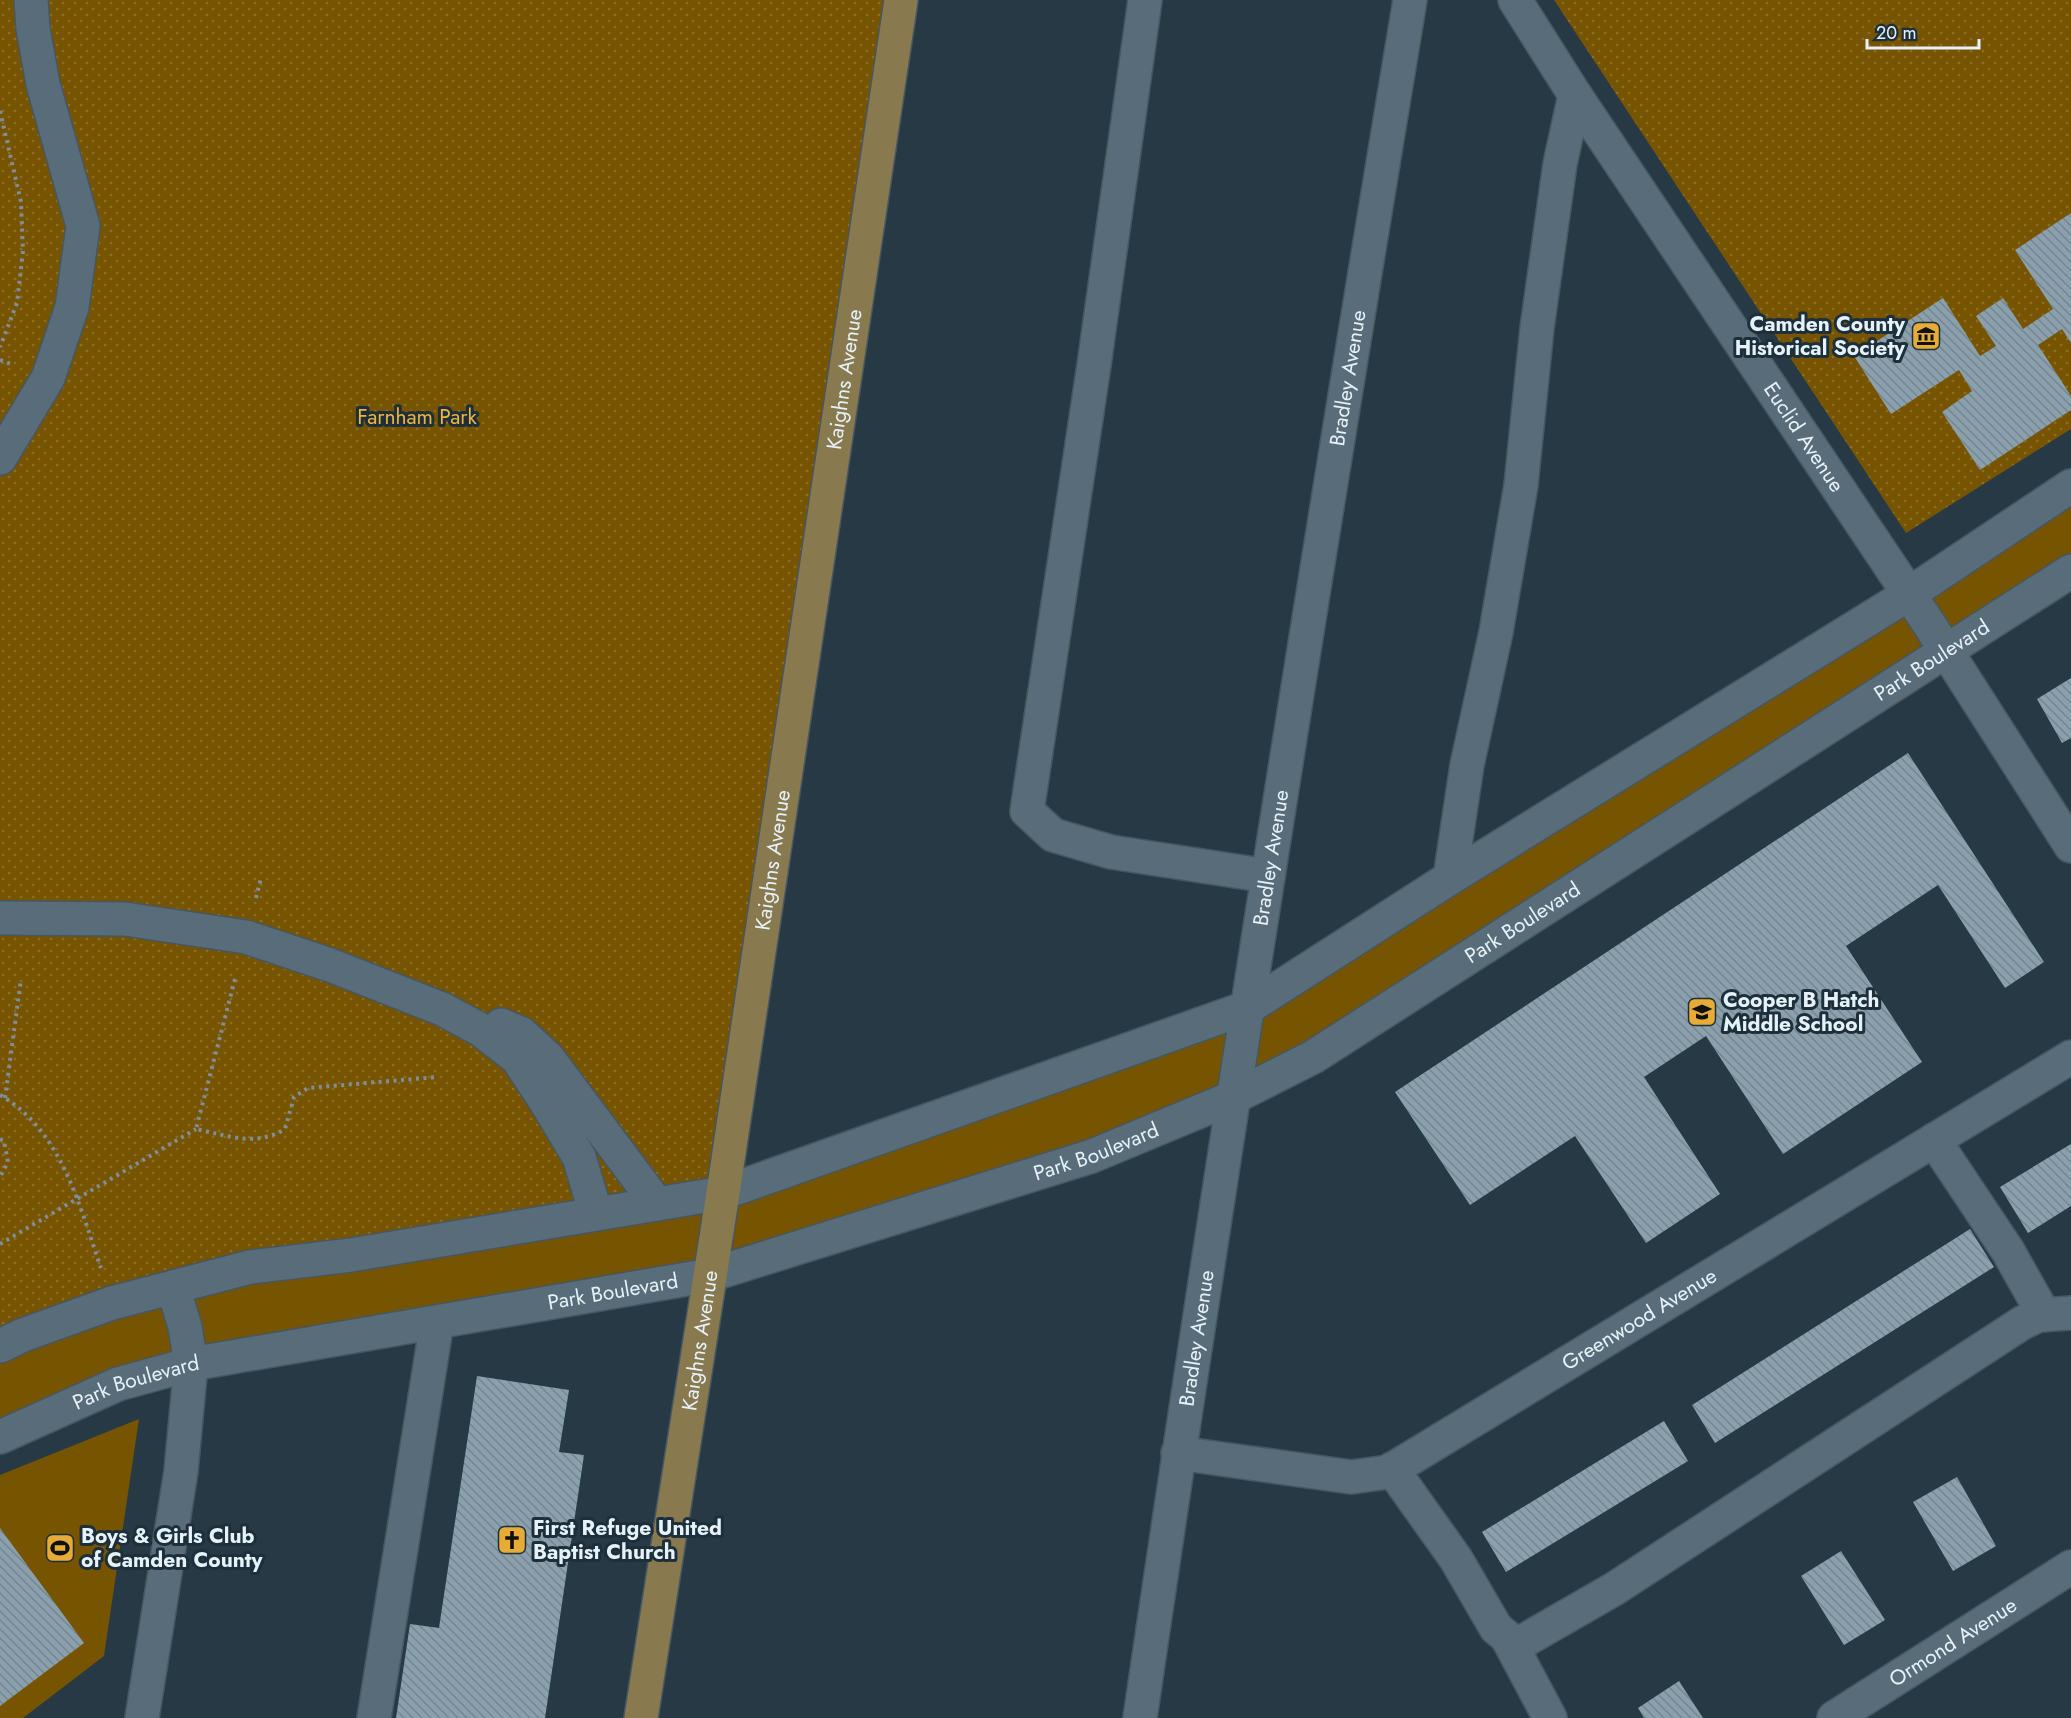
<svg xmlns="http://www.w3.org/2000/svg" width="2071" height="1718" viewBox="0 0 2071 1718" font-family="Jost,sans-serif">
<defs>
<pattern id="park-dots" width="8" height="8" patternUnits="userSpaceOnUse" patternTransform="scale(1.5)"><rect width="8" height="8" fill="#775400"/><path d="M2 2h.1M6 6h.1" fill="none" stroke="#8a6d26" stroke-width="1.8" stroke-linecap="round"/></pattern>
<pattern id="building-back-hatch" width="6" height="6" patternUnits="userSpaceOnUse" patternTransform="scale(1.5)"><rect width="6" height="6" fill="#8aa0ad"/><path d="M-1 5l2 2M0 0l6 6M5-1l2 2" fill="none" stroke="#758690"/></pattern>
</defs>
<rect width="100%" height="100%" fill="#263945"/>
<!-- grass -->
<path fill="#775400" d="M 2071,486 L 2071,571 L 1234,1097 L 749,1263 L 191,1364 L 0,1437 L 0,1346 L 112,1303 L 723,1193 L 1249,1007 Z
M 139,1419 L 104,1656 L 23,1718 L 0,1718 L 0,1475 Z"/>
<!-- park -->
<path fill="url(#park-dots)" d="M 0,0 L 901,0 L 723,1193 L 351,1255 L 0,1346 Z
M 1554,0 L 2071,0 L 2071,429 L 1906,533 Z"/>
<!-- building -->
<path fill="url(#building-back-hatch)" d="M 2071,213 L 2071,343 L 2062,329 L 2038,345 L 2071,396 L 2071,410 L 1980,470 L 1942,412 L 1972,391 L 1959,370 L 1891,414 L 1854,356 L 1943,298 L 1980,356 L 1996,346 L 1976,316 L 2003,298 L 2023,329 L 2053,309 L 2015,250 Z
M 2071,678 L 2071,738 L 2062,743 L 2037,699 Z
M 1908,753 L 2044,962 L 2005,988 L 1938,885 L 1846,946 L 1922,1062 L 1783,1154 L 1706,1036 L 1644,1077 L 1720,1194 L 1646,1243 L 1575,1136 L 1470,1205 L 1395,1092 Z
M 2071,1144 L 2071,1206 L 2028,1233 L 2000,1187 Z
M 1970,1229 L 1994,1267 L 1715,1443 L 1692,1405 Z
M 477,1376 L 569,1390 L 559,1452 L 584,1455 L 545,1718 L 396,1718 L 410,1624 L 439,1628 Z
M 1664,1421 L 1688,1461 L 1506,1572 L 1482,1532 Z
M 1957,1477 L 1996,1546 L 1953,1571 L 1913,1502 Z
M 0,1528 L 84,1643 L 0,1706 Z
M 1841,1551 L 1885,1620 L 1844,1645 L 1801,1576 Z
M 1679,1681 L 1703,1718 L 1644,1718 L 1638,1708 Z"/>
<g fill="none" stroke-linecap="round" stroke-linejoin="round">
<!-- minor casing -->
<g stroke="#465761" stroke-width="36">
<g id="minor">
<path d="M 1145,0 L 1094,365 L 1027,811 L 1053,835 L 1111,852 L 1268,876"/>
<path id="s1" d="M 1515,0 L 1575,95 L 1929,624 L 2071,846"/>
<path d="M 0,458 L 48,378 L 72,307 L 83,226 L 43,84 L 33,29 L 31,0"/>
<path d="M 1450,878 L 1467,765 L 1496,632 L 1521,485 L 1537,328 L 1560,164 L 1575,95"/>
<path d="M 0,918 L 125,919 L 246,937 L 330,965 L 442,1009 L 481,1030 L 517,1058 L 546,1102 L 579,1157 L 596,1214"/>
<path d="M 501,1025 L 522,1034 L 548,1058 L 657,1204"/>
<path d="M 1934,1140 L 2008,1251 L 2044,1315"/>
<path d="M 0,1346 L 23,1335 L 112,1303 L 250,1267 L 351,1255 L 723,1193 L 1249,1007 L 1450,878 L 1909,594 L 2071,486"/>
<path id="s2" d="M 0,1437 L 118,1384 L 191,1364 L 710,1275 L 1092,1156 L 1234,1097 L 1313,1057 L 2071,571"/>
<path id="s3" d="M 1178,1453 L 1351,1477 L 1388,1472 L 2071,1057"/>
<path d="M 1392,1469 L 1456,1559 L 1496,1628 L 1514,1643 L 1522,1642 L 1614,1589 L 2022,1323 L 2039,1315 L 2071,1313"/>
<path d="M 1508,1639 L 1550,1718"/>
<path d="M 142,1718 L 181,1471 L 191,1364 L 185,1327 L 173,1287"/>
<path d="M 374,1718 L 437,1322"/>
<path id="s4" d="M 1140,1718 C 1224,1144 1315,572 1410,0"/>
<path id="s5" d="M 1834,1718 L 2071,1567"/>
</g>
</g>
<!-- major casing -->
<g stroke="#465761" stroke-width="36">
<g id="major">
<path id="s6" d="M 641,1718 L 723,1193 L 901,0"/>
</g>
</g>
<!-- path -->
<path stroke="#7f8e99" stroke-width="4" stroke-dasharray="3 4.5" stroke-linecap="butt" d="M 0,111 L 21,202 L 23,251 L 17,303 L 0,347
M 0,360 L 14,365
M 256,898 L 261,878
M 235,979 L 196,1129 C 229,1136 255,1147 285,1129 L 294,1097 L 308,1088 L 437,1077
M 0,1095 C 62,1131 79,1205 101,1268
M 5,1098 L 21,979
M 0,1139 L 4,1141 L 8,1162 L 0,1177
M 0,1244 L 196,1129"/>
<!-- minor -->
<use href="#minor" stroke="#586c79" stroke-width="33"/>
<!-- major -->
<use href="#major" stroke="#89794f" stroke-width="33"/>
</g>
<!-- icons -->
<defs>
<g id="museum-square" transform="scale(1.5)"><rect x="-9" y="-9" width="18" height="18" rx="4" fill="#e6ac36" stroke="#1c2f3a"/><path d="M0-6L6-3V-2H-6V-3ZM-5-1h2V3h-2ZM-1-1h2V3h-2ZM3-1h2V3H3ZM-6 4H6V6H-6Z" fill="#111"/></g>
<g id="school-square" transform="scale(1.5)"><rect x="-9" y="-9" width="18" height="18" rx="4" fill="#e6ac36" stroke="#1c2f3a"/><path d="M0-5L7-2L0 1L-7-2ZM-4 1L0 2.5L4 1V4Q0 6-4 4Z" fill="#111"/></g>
<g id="church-square" transform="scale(1.5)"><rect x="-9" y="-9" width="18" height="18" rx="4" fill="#e6ac36" stroke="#1c2f3a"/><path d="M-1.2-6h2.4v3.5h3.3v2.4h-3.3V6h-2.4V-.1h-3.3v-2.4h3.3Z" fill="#111"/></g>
<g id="stadium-square" transform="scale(1.5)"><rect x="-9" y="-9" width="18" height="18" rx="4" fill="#e6ac36" stroke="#1c2f3a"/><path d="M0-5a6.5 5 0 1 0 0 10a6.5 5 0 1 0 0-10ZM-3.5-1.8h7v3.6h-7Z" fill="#111"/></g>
</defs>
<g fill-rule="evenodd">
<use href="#museum-square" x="1926" y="336"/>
<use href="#school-square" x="1702" y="1012"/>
<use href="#church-square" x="512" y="1540"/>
<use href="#stadium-square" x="60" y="1548"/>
</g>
<g text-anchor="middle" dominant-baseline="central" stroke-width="6" stroke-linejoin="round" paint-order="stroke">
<!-- poi labels -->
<g font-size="21" font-weight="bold" fill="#e6f2fa" stroke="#1c2f3a" text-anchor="start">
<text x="1905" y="324" text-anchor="end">Camden County<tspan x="1905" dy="24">Historical Society</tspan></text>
<text x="1723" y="1000">Cooper B Hatch<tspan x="1723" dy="24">Middle School</tspan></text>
<text x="533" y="1528">First Refuge United<tspan x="533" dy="24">Baptist Church</tspan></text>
<text x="81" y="1536">Boys &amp; Girls Club<tspan x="81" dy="24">of Camden County</tspan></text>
</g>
<!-- street labels -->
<g font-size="21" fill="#e6f2fa" stroke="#1c2f3a">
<text stroke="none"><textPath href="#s4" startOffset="1356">Bradley Avenue</textPath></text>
<text stroke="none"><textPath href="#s6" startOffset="1354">Kaighns Avenue</textPath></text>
<text stroke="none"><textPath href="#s1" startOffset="524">Euclid Avenue</textPath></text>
<text stroke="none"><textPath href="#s2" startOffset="2109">Park Boulevard</textPath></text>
<text stroke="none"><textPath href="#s4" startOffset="870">Bradley Avenue</textPath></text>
<text stroke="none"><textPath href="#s6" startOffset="868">Kaighns Avenue</textPath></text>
<text stroke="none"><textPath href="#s2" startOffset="1623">Park Boulevard</textPath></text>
<text stroke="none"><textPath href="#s2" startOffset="1137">Park Boulevard</textPath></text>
<text stroke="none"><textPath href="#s2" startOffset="633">Park Boulevard</textPath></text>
<text stroke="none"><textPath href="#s3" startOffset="506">Greenwood Avenue</textPath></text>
<text stroke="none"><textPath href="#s4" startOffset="384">Bradley Avenue</textPath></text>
<text stroke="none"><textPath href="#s6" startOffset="382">Kaighns Avenue</textPath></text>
<text stroke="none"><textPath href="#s2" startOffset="147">Park Boulevard</textPath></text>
<text stroke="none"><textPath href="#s5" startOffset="141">Ormond Avenue</textPath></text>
</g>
<!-- park labels -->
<g font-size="21" fill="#f0b53c" stroke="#1c2f3a">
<text x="417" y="417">Farnham Park</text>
</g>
</g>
<!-- scale -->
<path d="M1867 39v9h112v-9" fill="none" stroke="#e6f2fa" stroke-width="3"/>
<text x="1876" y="39" font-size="18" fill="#e6f2fa" stroke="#1c2f3a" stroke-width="4.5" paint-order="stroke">20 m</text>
</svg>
